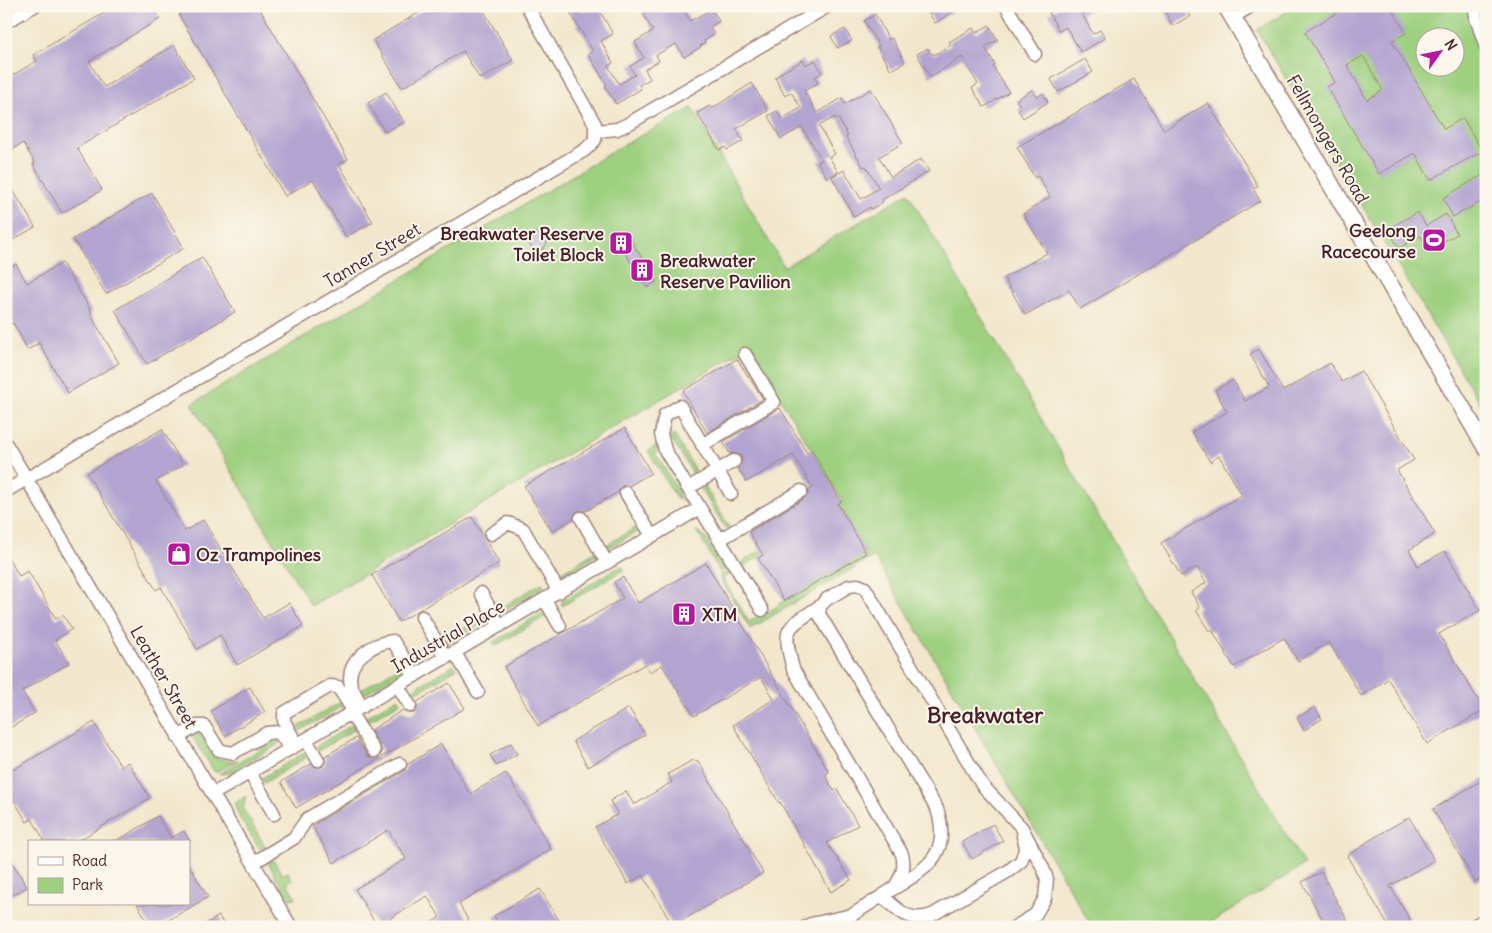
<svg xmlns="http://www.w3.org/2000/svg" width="1492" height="933" viewBox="0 0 1492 933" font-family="Delius,sans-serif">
<rect width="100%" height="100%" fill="#fbf7ec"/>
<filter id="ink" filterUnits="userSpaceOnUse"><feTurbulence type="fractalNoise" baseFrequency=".02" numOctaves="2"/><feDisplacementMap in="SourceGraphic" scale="10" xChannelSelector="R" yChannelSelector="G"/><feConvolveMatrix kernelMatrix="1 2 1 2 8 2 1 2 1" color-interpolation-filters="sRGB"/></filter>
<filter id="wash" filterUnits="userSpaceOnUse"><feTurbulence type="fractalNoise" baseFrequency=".0096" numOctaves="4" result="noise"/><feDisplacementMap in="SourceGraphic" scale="20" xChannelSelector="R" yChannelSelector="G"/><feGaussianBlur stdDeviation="1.12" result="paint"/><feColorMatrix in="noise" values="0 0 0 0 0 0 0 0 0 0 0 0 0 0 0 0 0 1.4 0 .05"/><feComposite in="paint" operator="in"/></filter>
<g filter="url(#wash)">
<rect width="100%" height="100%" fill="#f2e7cc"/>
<!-- green -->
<path fill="#9ed080" stroke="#747856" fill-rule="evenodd" d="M 1296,6 L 1486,6 L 1486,413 L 1257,30 ZM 1424,38 L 1454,38 L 1454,68 L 1424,68 Z
M 692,108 L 784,267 L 908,193 L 1304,865 L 1204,927 L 1092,927 L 874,556 L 750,629 L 719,576 L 730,570 L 731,573 L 723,579 L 749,622 L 760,615 L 761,617 L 784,601 L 866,553 L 841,509 L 742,567 L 740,563 L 843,502 L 749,347 L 311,606 L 192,404 L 620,147 Z
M 674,435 L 698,475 L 695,477 L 673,441 L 668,444 L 668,439 Z
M 660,443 L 661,448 L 655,453 L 677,489 L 680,500 L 677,499 L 648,451 Z
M 704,485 L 729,527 L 726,529 L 701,489 Z
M 640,525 L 642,529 L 607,549 L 605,546 Z
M 696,530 L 705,537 L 721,565 L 726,564 L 728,567 L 720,572 Z
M 595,552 L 596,556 L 559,578 L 557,575 Z
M 621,566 L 625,569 L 562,606 L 562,601 Z
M 542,583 L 543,587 L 500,613 L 497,610 Z
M 542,613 L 546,616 L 495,646 L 492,643 Z
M 487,615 L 489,620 L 445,645 L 443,641 Z
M 402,665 L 404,670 L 364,694 L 362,694 L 359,691 Z
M 454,665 L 457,668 L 411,696 L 409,693 L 410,691 Z
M 398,698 L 401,702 L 365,723 L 364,718 Z
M 341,702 L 342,707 L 297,732 L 295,729 Z
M 352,725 L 355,729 L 318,751 L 317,746 Z
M 198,730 L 215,758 L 228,761 L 238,760 L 216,772 L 214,771 L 192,736 Z
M 278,739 L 280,743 L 230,773 L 219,774 Z
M 306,752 L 308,752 L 310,755 L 264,783 L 262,778 Z
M 246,796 L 243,809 L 266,848 L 260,849 L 241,820 L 235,806 L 235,803 Z
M 273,859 L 282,875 L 288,872 L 292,880 L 287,883 L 296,898 L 289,899 L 268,863 Z"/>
<g id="blocks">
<!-- building -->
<path fill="#b2a4d0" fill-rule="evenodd" d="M 116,6 L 152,6 L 160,19 L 89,61 L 104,87 L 174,45 L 194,78 L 77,148 L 102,190 L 62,213 L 33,164 L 35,163 L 23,143 L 6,153 L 6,79 L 37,61 L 33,55 Z
M 193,6 L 258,6 L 348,159 L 339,164 L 373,222 L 346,237 L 313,180 L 285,196 L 179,15 Z
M 430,6 L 481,6 L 513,60 L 480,79 L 463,51 L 402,88 L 373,40 Z
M 566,6 L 580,6 L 583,12 L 593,6 L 597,6 L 613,34 L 601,41 L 613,63 L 608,66 L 619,84 L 635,75 L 630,66 L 644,58 L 635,42 L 653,31 L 643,14 L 656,6 L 682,6 L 690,21 L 712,9 L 719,21 L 710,27 L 714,34 L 704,41 L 705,43 L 700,46 L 701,47 L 684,57 L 676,44 L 656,55 L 659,61 L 645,69 L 650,79 L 639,85 L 641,89 L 616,104 L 605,86 L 607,85 L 588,54 L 593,51 Z
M 925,6 L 962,6 L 935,23 Z
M 1062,6 L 1096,6 L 1082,14 L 1093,34 L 1100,30 L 1105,38 L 1081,52 L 1066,27 L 1059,31 L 1049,13 Z
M 1162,6 L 1184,6 L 1190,16 L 1173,26 Z
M 1348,6 L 1390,6 L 1406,33 L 1392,41 L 1444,129 L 1463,118 L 1482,151 L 1430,180 L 1415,153 L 1379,174 L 1327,87 L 1335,82 L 1305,32 ZM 1363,56 L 1383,90 L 1367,100 L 1347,65 Z
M 875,14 L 889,40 L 892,38 L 905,62 L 891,70 L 877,47 L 879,46 L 864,21 Z
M 989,25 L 998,40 L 985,47 L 995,65 L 993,67 L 1009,92 L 984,107 L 972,88 L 978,84 L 962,57 L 930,77 L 917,54 L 928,48 L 931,54 L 933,53 L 934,55 L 951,45 L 949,42 L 973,28 L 976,33 Z
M 845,29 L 852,41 L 837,48 L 831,36 Z
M 1085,59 L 1093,72 L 1058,92 L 1051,79 Z
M 803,60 L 806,65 L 815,60 L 822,73 L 815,77 L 818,83 L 804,91 L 817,113 L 842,98 L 845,104 L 871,89 L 903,143 L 879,157 L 891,177 L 921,159 L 929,171 L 882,200 L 883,202 L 871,209 L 870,207 L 854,217 L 832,177 L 844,170 L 861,199 L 879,188 L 866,166 L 863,167 L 846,137 L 848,136 L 838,118 L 836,120 L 835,117 L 819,126 L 835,154 L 829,157 L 838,172 L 827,178 L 818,162 L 822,160 L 802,127 L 781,139 L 768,116 L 777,111 L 782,119 L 801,108 L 791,92 L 785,96 L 775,78 L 779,75 L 779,74 Z
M 1134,79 L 1164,130 L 1208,103 L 1258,186 L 1253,188 L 1260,201 L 1080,309 L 1069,290 L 1025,315 L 1004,278 L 1047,253 L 1023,214 L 1050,197 L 1038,176 L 1035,178 L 1017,147 Z
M 752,83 L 768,111 L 736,129 L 743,141 L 727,150 L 725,147 L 719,150 L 697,113 L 710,106 L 711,109 Z
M 1032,90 L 1037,97 L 1043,93 L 1048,102 L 1023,118 L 1018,109 L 1021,107 L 1016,100 Z
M 386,92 L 404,122 L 385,132 L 368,103 Z
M 1486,173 L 1486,199 L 1453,217 L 1443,198 Z
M 6,178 L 35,227 L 6,244 Z
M 152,193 L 184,248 L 106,294 L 73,239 Z
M 1418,212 L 1426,226 L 1446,214 L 1457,234 L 1428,250 L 1421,236 L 1399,248 L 1388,229 Z
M529 241a9 9 0 1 1 18 0a9 9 0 1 1-18 0Z
M 627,233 L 656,282 L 647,288 L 622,248 L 615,253 L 610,244 Z
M 202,257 L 235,312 L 147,364 L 115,310 Z
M 62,263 L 92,312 L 90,314 L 119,363 L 68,393 L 39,343 L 28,350 L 13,323 L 6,327 L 6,270 L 16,264 L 27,283 Z
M 1259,349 L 1283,391 L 1330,363 L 1342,382 L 1361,371 L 1414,460 L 1397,470 L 1435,534 L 1409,550 L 1418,566 L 1445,551 L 1480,610 L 1439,634 L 1484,710 L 1427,744 L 1388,679 L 1361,696 L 1329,642 L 1298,661 L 1284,638 L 1234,667 L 1212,630 L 1209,631 L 1196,610 L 1200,608 L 1191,592 L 1206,583 L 1197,567 L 1181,576 L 1161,543 L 1242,495 L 1219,456 L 1210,462 L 1192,432 L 1227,412 L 1215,390 L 1233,380 L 1245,401 L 1269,387 L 1250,354 Z
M 737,359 L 763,399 L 707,433 L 683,391 Z
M 780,408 L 807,453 L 812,450 L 841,502 L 838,504 L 866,553 L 784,601 L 758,558 L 763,555 L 749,532 L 805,498 L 808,494 L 809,490 L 813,488 L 793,455 L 746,482 L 738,468 L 742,461 L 741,456 L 734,453 L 730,454 L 723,442 Z
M 625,428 L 651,473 L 629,486 L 622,486 L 618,492 L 586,511 L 581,510 L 577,511 L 573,519 L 552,531 L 524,486 Z
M 162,429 L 183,465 L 156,481 L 185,531 L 203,520 L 263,618 L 289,603 L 303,626 L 237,665 L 220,635 L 197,649 L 161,587 L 156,590 L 87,473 Z
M 472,517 L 499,563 L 399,622 L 372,575 Z
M 6,554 L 19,576 L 28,571 L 56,619 L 63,615 L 72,629 L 55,640 L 69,663 L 22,691 L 35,713 L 10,728 L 6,721 Z
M 706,563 L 829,772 L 825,775 L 834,791 L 837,789 L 858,825 L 827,843 L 851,880 L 831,892 L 780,802 L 779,803 L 733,725 L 774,699 L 761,677 L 694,716 L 662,665 L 650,672 L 645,664 L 538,726 L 504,667 L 623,598 L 614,582 L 623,577 L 638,603 Z
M 449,683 L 465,708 L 296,808 L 281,782 L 311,764 L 315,767 L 322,767 L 325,763 L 325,756 L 356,738 L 367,756 L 371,758 L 378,758 L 381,754 L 382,750 L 371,730 L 403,710 L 407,713 L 414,713 L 417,709 L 417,702 Z
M 250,687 L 265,712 L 225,736 L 211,711 Z
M 1315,707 L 1322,719 L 1304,730 L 1297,718 Z
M 629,708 L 645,735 L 588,767 L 573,741 Z
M 94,722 L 121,767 L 128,762 L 150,798 L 76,842 L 45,842 L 32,819 L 27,822 L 6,787 L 6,774 Z
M 511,743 L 517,754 L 496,766 L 490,755 Z
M 441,744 L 470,794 L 506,773 L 551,849 L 459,904 L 472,927 L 425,927 L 440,917 L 427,896 L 377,926 L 355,889 L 406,859 L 388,830 L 334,863 L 312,826 L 404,771 L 408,764 Z
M 693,760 L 698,761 L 763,873 L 673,926 L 643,875 L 628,884 L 595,827 L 618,814 L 610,801 L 626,791 L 634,805 L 672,782 L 668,774 Z
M 1486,778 L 1486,876 L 1475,882 L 1433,809 Z
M 158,816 L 171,838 L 184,831 L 190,842 L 115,842 Z
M 1409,817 L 1434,860 L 1390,886 L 1412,923 L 1405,927 L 1389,927 L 1347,856 L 1366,844 L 1365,843 Z
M 993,824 L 1003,841 L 972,859 L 962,842 Z
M 6,852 L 27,887 L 6,899 Z
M 189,865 L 208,897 L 157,927 L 151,927 L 137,904 L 189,904 Z
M 1321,872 L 1335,898 L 1351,927 L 1327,927 L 1302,882 Z
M 540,889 L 563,927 L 500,927 L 494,916 Z
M 219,916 L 225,927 L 200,927 Z"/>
</g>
</g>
<g filter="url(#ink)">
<use href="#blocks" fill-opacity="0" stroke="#9e837c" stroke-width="1"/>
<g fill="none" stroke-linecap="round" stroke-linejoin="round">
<!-- minor casing -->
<g stroke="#9e837c" stroke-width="15">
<path id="minor" d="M 1006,6 L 1035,54
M 1475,6 L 1476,18 L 1486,47
M 1233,17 L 1251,6
M 6,22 L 34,6
M 597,131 L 617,129 L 628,124 L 828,6
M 6,444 L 291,927
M 702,445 L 774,402 L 745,354
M 688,488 L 734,461
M 6,491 L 585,150 L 595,140 L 595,124 L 527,6
M 626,493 L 652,536
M 700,508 L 762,610
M 581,518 L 607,563
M 491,534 L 508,523 L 523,529 L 559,592
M 719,540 L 801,491
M 481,593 L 500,626
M 545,600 L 560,626
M 820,606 C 785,630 782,626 793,669 L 902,854 C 905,866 903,874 896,885
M 422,617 L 446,658
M 455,653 L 478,692
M 398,686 L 410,706
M 362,707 C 359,700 353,692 351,685 C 345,661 372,643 393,641 L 415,676
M 351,713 L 374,751
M 178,737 L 197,726 L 204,726 L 219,750 L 233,753 L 267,733 L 279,732 L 290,749
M 306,740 L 318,760
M 297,745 L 284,721 L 284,713 L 330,686 L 338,687 L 354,712
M 250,773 L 274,814
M 213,794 L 700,508 L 665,450 L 661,434 L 665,415 L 680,406 L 731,494
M 253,863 L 294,838 L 307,819 L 400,764
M 882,896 C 918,872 954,861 937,809 L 819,614 L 820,606 L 827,599 L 849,586 L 858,585 L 865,588 L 982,785 L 1022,828 L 1042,866 L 1047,879 L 1045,898 L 1035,915 L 1015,927
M 806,927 L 811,924 L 852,915 L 882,896 C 900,911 908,923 932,915 L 1007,872 L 1021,861 L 1026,847 L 1023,836
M 1472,927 L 1486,919"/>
</g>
<!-- major casing -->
<g stroke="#9e837c" stroke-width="19">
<path id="major" d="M 1226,6 L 1486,448"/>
</g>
<!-- minor -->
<use href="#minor" stroke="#fff" stroke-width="12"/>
<!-- major -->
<use href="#major" stroke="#fff" stroke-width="16"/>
</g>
</g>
<!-- icons -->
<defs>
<g id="stadium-square" transform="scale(1.25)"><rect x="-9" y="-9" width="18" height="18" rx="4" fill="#b5179e" stroke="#fbf7ec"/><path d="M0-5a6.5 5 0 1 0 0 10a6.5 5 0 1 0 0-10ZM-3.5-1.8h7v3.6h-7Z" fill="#fff"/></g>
<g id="building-square" transform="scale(1.25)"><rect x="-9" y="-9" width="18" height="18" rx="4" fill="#b5179e" stroke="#fbf7ec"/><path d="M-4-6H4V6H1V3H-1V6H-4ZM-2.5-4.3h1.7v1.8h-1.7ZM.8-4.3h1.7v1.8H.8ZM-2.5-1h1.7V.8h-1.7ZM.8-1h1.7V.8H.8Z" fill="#fff"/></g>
<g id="shop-square" transform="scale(1.25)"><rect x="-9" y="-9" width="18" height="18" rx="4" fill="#b5179e" stroke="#fbf7ec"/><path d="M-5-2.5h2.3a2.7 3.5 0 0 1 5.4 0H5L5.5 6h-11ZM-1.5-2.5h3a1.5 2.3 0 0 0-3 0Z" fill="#fff"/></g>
</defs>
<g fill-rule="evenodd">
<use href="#stadium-square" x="1434" y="240"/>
<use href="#building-square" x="621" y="243"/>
<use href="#building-square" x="642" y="270"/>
<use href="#shop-square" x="179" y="554"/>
<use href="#building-square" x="684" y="614"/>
</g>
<g text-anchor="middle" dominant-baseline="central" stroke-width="4" stroke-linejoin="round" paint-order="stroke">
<!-- street labels -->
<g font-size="18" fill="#4a1f2b" stroke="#fbf7ec">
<text transform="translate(1328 139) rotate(60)">Fellmongers Road</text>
<text transform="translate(372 255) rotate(-31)">Tanner Street</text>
<text transform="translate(448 636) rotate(-30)">Industrial Place</text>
<text transform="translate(164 677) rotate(60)">Leather Street</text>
</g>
<!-- poi labels -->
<g font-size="18" font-weight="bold" fill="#4a1f2b" stroke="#fbf7ec" text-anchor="start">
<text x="1416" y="230" text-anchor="end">Geelong<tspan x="1416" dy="21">Racecourse</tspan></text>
<text x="604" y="233" text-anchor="end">Breakwater Reserve<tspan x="604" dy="21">Toilet Block</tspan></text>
<text x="660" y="260">Breakwater<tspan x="660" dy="21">Reserve Pavilion</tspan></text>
<text x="196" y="554">Oz Trampolines</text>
<text x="702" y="614">XTM</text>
</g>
<!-- district labels -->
<g font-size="22" font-weight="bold" fill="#4a1f2b" stroke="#fbf7ec">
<text x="985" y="715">Breakwater</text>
</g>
</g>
<!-- margin -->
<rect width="1492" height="933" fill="none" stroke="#fbf7ec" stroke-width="25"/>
<!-- legend -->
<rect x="28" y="840" width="162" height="65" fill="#fbf7ec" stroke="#b4a19f"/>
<rect x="38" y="857" width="25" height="8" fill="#ffffff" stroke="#b4a19f"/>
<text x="72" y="866" font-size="15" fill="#4a1f2b">Road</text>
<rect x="38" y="878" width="25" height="15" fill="#9ed080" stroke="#b4a19f"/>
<text x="72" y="890" font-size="15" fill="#4a1f2b">Park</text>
<!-- north arrow -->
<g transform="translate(1440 52) rotate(57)"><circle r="24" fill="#fbf7ec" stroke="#b4a19f"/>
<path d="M0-4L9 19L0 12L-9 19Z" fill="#b5179e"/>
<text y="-8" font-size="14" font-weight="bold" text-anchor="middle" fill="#4a1f2b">N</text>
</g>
</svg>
